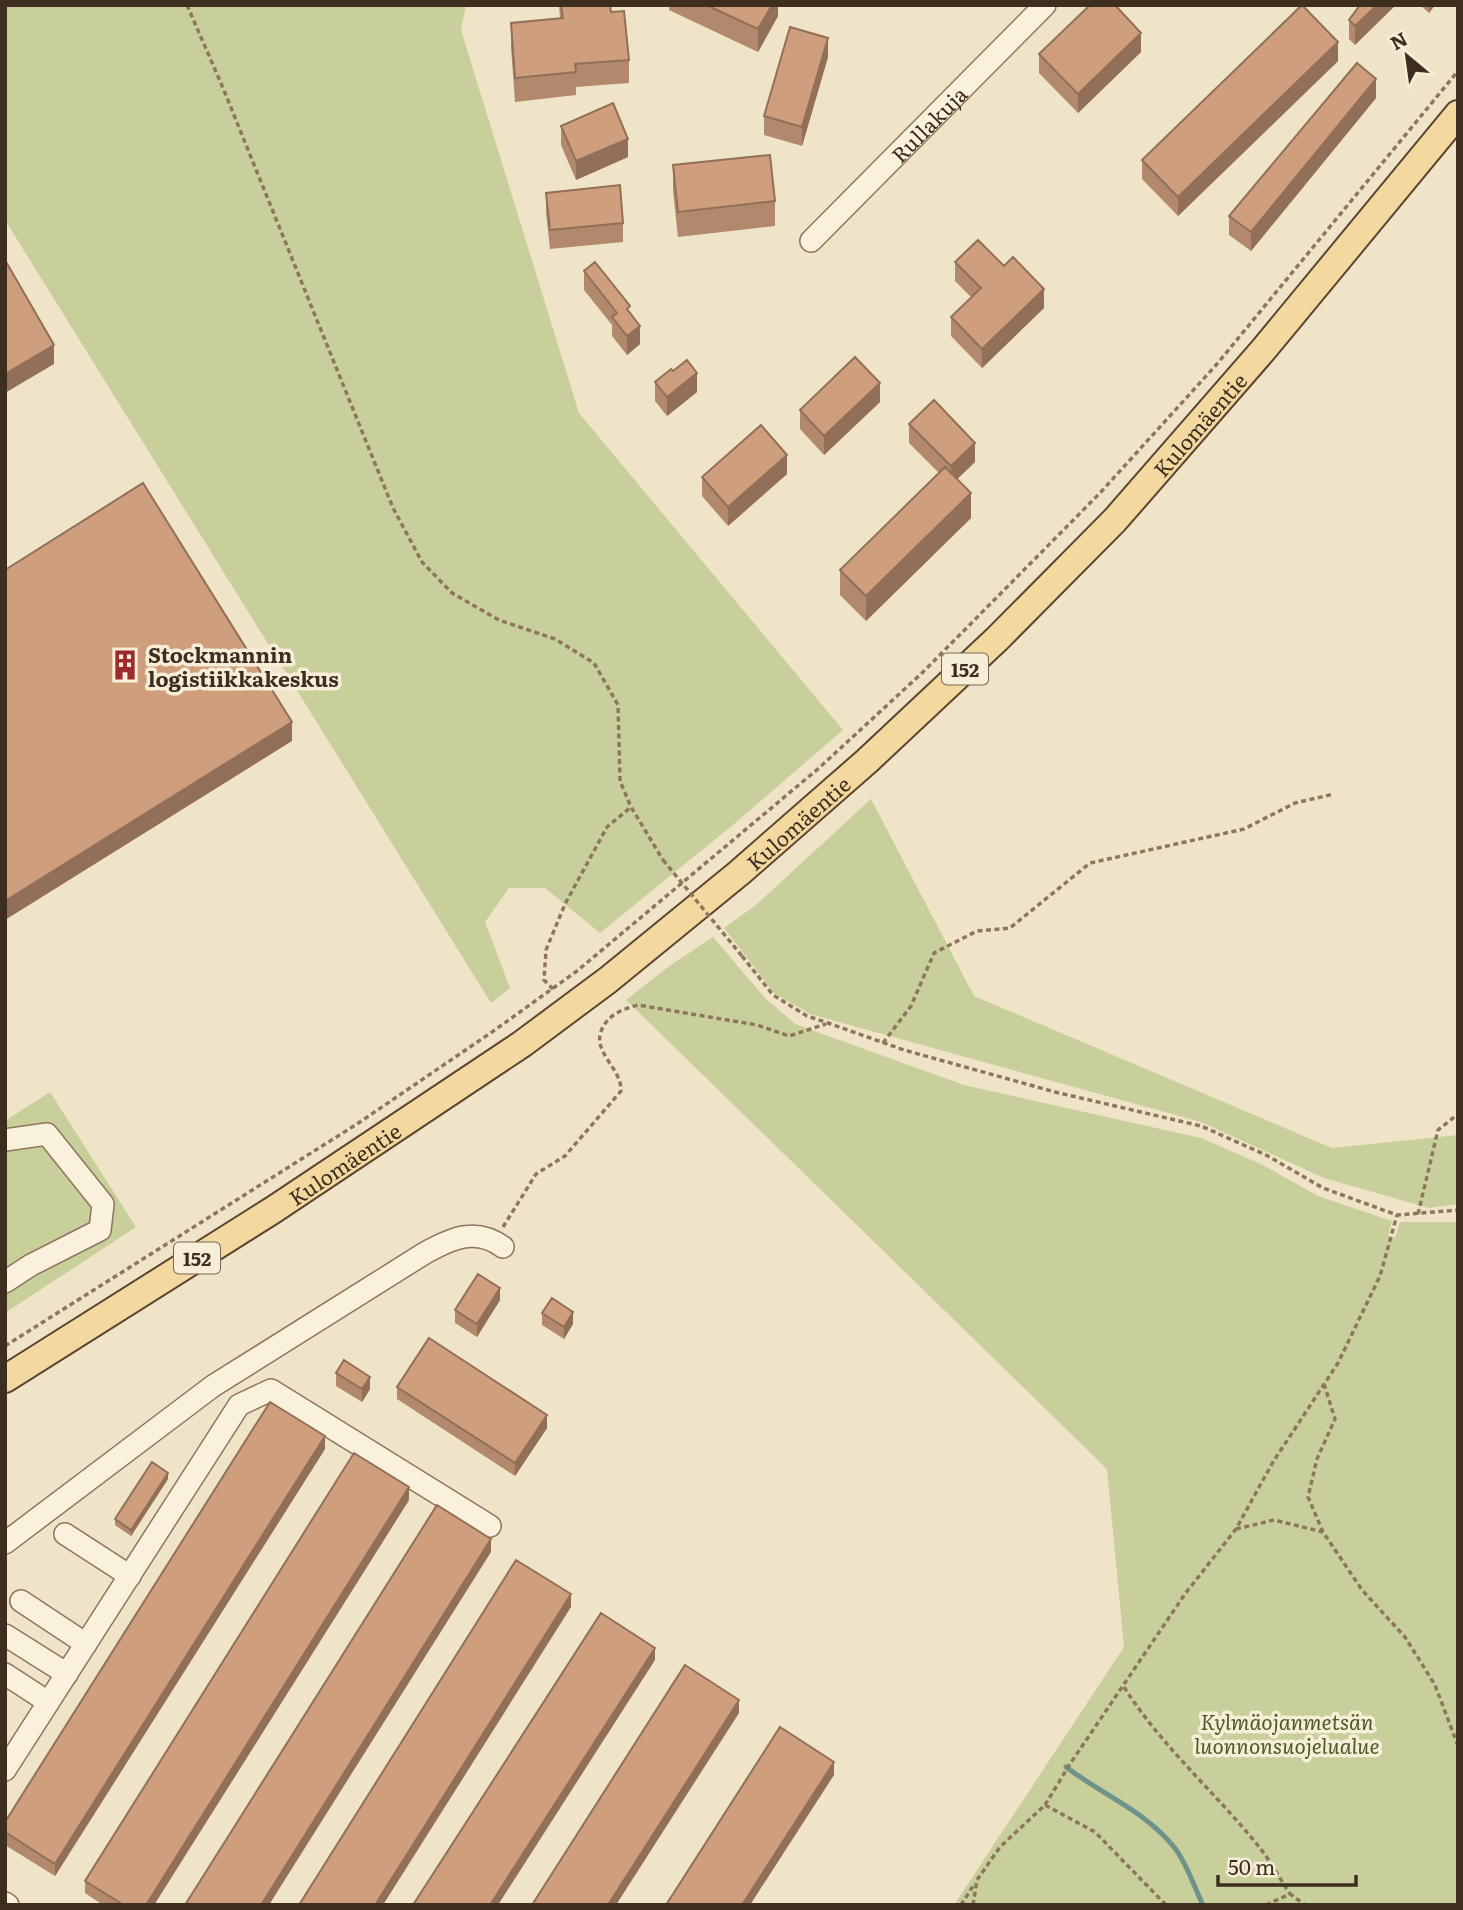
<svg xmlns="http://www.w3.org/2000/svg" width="1463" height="1910" viewBox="0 0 1463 1910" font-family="Literata,serif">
<rect width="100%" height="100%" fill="#f0e4c8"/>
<!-- green -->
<path fill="#c9cf9b" d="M 5,5 L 466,5 L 461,30 L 579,413 L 843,730 L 734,824 L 600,933 L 545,888 L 509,888 L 485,922 L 510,988 L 491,1003 L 5,220 Z
M 871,799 L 974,996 L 1332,1148 L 1458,1135 L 1458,1204 L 1429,1208 L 1324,1178 L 1201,1122 L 810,1014 L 774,993 L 724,928 L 756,905 Z
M 713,937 L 765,998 L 795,1024 L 964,1085 L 1201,1138 L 1261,1164 L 1318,1196 L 1392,1221 L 1388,1236 L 1395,1238 L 1400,1222 L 1458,1222 L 1458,1905 L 954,1905 L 1124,1647 L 1107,1469 L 626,1000 L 668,967 Z
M 50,1092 L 136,1227 L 5,1313 L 5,1121 Z"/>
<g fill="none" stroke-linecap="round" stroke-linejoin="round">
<!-- stream -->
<path stroke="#6f938a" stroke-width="5" d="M 1066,1767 C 1103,1795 1145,1811 1174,1847 C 1187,1863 1194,1887 1203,1905"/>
<!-- minor casing -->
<g stroke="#8d765c" stroke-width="24">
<g id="minor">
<path id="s1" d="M 811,241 L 1045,5"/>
<path d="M 5,1140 L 47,1134 L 103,1204 L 100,1230 L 31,1265 L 5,1282"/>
<path d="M 65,1534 L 130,1576"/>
<path d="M 5,1543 L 213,1386 L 425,1253 C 452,1238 476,1227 503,1247"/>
<path d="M 21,1601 L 86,1644"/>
<path d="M 5,1635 L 67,1674"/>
<path d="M 5,1674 L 48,1702"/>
<path d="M 5,1770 L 239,1405 L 271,1390 L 490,1526"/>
<path d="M 5,1903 L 8,1905"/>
</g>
</g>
<!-- major casing -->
<g stroke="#5b4430" stroke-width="30">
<g id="major">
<path id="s2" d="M 5,1379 L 273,1210 L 522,1044 L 608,980 L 739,873 L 867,761 L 997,639 L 1115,520 L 1264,349 L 1458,114"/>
</g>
</g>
<!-- path -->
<path stroke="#8d765c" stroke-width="3.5" stroke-dasharray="5 3.5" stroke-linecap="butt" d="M 187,5 L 223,88 L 393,508 L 422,562 L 452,593 L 499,620 L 555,639 L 594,663 L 618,705 L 620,781 L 631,807 L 663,860
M 742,956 L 773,995 L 807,1016 L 828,1023 L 904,1050 L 1055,1092 L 1201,1126 L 1266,1155 L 1323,1188 L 1397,1215 L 1458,1210
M 553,989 L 544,980 L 546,950 L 565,904 L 607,827 L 631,807
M 883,1043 L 911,1006 L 934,953 L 977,931 L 1010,928 L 1090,863 L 1244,829 L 1295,803 L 1334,794
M 1418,1214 L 1438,1130 L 1458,1114
M 503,1227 L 536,1174 L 565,1156 L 621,1091 C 622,1068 591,1052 602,1029 C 609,1014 623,1009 638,1005 L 757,1025 L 789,1036 L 826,1024
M 5,1346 L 357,1124 L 492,1032 L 577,971 L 819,768 L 922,673 L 1100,493 L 1217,364 L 1458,71
M 1324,1384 L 1335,1419 L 1317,1459 L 1308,1497 L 1323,1532 L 1362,1590 L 1405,1637 L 1435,1685 L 1458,1746
M 1236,1529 L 1274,1520 L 1323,1532
M 1124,1687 C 1162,1747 1216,1793 1260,1848 C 1271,1862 1280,1879 1290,1894
M 1045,1805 L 1070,1764 L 1185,1594 L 1236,1529 L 1273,1462 L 1338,1363 L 1380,1276 L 1397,1215
M 961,1905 L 975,1883
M 973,1905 L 977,1880 L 1000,1847 L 1045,1805 L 1095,1832 L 1166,1905
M 1266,1905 L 1290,1894 L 1305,1905"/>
<!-- minor -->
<use href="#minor" stroke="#faf1dc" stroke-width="21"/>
<!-- major -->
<use href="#major" stroke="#f3d9a0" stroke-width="26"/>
<!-- path-bridge -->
<path stroke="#8d765c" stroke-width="3.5" stroke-dasharray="5 3.5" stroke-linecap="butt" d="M 663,860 L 742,956"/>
</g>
<!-- wall -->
<path fill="#b2896c" d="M 559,5 L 610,5 L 611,12 L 629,60 L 629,83 L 576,87 L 576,95 L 515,102 L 511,47 L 511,23 L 560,18 Z
M 669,5 L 778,5 L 778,16 L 758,52 L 669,10 Z
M 1360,5 L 1355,45 L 1349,39 L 1349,20 Z
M 1420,5 L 1435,5 L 1429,13 Z
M 1141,52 L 1078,113 L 1039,73 L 1039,54 Z
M 828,57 L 802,146 L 764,135 L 764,116 Z
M 1338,61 L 1178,216 L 1142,179 L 1142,160 Z
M 1376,98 L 1251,251 L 1229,235 L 1229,216 Z
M 561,126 L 628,157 L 576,180 L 561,145 Z
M 673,165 L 775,201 L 775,226 L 678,237 L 673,191 Z
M 546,193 L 623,223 L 623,242 L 550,249 L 546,212 Z
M 955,262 L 1004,266 L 1044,308 L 982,368 L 951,336 L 951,317 L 971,297 L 955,281 Z
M 584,271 L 630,313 L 640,344 L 627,355 L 612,336 L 612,325 L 584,290 Z
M 655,382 L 697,392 L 667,416 L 655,401 Z
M 880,402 L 824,455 L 800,429 L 800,410 Z
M 909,424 L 975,462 L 957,479 L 971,518 L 866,621 L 840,595 L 840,570 L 939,473 L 909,443 Z
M 787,474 L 728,526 L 702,496 L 702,477 Z
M 500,1300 L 477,1337 L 455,1323 L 455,1310 Z
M 542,1313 L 573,1324 L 564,1339 L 542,1325 Z
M 336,1373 L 370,1389 L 362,1402 L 336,1386 Z
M 397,1387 L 547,1428 L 515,1476 L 397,1399 Z
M 325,1449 L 55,1876 L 5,1845 L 5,1822 Z
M 168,1479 L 131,1536 L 115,1525 L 115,1519 Z
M 409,1500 L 154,1905 L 103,1905 L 85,1893 L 85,1881 Z"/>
<!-- shaded-wall -->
<path fill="#916f58" d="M 772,5 L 778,5 L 778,16 L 758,52 L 758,29 Z
M 1377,5 L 1396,5 L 1355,45 L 1355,26 Z
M 1429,5 L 1435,5 L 1429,13 Z
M 1141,33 L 1141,52 L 1078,113 L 1078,94 Z
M 828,38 L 828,57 L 802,146 L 802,127 Z
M 1338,42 L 1338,61 L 1178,216 L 1178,197 Z
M 1376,79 L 1376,98 L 1251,251 L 1251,232 Z
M 628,139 L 628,157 L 576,180 L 576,161 Z
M 1044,289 L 1044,308 L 982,368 L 982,349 Z
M 640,326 L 640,344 L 627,355 L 627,336 Z
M 54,345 L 54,364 L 5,393 L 5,374 Z
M 697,373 L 697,392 L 667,416 L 667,397 Z
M 880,383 L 880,402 L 824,455 L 824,436 Z
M 975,443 L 975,462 L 951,485 L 951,466 Z
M 787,455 L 787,474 L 728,526 L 728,507 Z
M 971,493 L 971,518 L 866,621 L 866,596 Z
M 292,722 L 292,741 L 5,920 L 5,901 Z
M 500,1288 L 500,1300 L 477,1337 L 477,1324 Z
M 573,1312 L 573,1324 L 564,1339 L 564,1327 Z
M 370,1377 L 370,1389 L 362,1402 L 362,1389 Z
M 547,1415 L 547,1428 L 515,1476 L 515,1463 Z
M 325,1436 L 325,1449 L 55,1876 L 55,1864 Z
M 168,1473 L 168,1479 L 131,1536 L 131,1530 Z
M 409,1487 L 409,1500 L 154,1905 L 146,1905 Z
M 491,1539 L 491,1552 L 269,1905 L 261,1905 Z
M 571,1594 L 571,1607 L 383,1905 L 375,1905 Z
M 655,1648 L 655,1660 L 498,1905 L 490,1905 Z
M 739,1700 L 739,1713 L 616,1905 L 608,1905 Z
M 834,1762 L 834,1775 L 750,1905 L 742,1905 Z"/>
<!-- building -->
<path fill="#cf9f7d" stroke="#916f58" stroke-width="2" d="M 561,5 L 610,5 L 611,12 L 624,11 L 629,60 L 575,64 L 576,72 L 515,78 L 511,23 L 563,18 Z
M 706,5 L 772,5 L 758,29 Z
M 1090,5 L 1115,5 L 1141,33 L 1078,94 L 1039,54 Z
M 1302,5 L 1338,42 L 1178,197 L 1142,160 Z
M 1360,5 L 1377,5 L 1355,26 L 1349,20 Z
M 790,27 L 828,38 L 802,127 L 764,116 Z
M 1357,63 L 1376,79 L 1251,232 L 1229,216 Z
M 613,103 L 628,139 L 576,161 L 561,126 Z
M 770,155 L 775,201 L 678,212 L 673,165 Z
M 620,185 L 623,223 L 550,230 L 546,193 Z
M 978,240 L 1004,266 L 1013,257 L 1044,289 L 982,349 L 951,317 L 981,288 L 955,262 Z
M 5,260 L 54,345 L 5,374 Z
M 595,262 L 630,306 L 627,309 L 640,326 L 627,336 L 612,317 L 617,313 L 584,271 Z
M 855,357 L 880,383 L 824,436 L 800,410 Z
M 687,360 L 697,373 L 667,397 L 655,382 L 671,369 L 673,371 Z
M 934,400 L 975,443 L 951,466 L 909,424 Z
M 761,425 L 787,455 L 728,507 L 702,477 Z
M 945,467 L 971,493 L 866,596 L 840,570 Z
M 143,483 L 292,722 L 5,901 L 5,570 Z
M 478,1274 L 500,1288 L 477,1324 L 455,1310 Z
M 552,1298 L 573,1312 L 564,1327 L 542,1313 Z
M 429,1338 L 547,1415 L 515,1463 L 397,1387 Z
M 344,1360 L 370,1377 L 362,1389 L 336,1373 Z
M 270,1402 L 325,1436 L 55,1864 L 5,1832 L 5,1822 Z
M 354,1453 L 409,1487 L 146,1905 L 124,1905 L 85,1881 Z
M 152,1462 L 168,1473 L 131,1530 L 115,1519 Z
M 437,1505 L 491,1539 L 261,1905 L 185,1905 Z
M 516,1560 L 571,1594 L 375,1905 L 299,1905 Z
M 601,1613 L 655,1648 L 490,1905 L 413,1905 Z
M 685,1665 L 739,1700 L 608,1905 L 532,1905 Z
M 780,1727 L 834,1762 L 742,1905 L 666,1905 Z"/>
<!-- icons -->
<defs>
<g id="building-bare" transform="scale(2.415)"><path d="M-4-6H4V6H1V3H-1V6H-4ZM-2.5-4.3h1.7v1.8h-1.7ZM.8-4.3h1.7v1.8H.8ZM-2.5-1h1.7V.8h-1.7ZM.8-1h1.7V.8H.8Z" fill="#9e2a2b" stroke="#f7eed8" stroke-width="2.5" paint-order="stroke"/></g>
</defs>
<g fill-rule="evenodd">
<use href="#building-bare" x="125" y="665"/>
</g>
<g text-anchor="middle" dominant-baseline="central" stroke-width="7" stroke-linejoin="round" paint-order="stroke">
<!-- shield labels -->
<g fill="#f7eed8" stroke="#756857" stroke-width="2">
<rect x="942" y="653.5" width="46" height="31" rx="5"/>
<rect x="174" y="1242.5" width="46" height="31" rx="5"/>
</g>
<g font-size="19" font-weight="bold" fill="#3d2e20">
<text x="965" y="669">152</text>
<text x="197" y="1258">152</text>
</g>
<!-- street labels -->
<g font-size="21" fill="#3d2e20" stroke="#f7eed8">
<text stroke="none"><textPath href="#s1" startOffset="166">Rullakuja</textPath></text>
<text stroke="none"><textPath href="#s2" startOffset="1536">Kulomäentie</textPath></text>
<text stroke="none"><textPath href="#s2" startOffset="970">Kulomäentie</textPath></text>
<text stroke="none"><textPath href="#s2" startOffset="402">Kulomäentie</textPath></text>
</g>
<!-- poi labels -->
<g font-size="21" font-weight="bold" fill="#3d2e20" stroke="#f7eed8" text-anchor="start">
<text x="148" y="653">Stockmannin<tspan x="148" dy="24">logistiikkakeskus</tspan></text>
</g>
<!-- park labels -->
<g font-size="21" font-style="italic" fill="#4d5a26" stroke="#f7eed8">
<text x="1287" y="1720">Kylmäojanmetsän<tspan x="1287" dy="24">luonnonsuojelualue</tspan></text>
</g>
</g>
<!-- border -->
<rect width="1463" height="1910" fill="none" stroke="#3d2e20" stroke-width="14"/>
<!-- north arrow -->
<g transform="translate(1407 56) rotate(331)" stroke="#f7eed8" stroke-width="5" paint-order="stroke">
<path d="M0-5L12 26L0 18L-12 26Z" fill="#3d2e20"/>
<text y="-10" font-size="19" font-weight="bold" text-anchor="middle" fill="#3d2e20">N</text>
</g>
<!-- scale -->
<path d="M1218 1875v10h138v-10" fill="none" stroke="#3d2e20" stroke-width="3.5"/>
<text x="1228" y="1875" font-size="21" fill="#3d2e20" stroke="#f7eed8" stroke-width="5" paint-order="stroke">50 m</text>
</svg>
